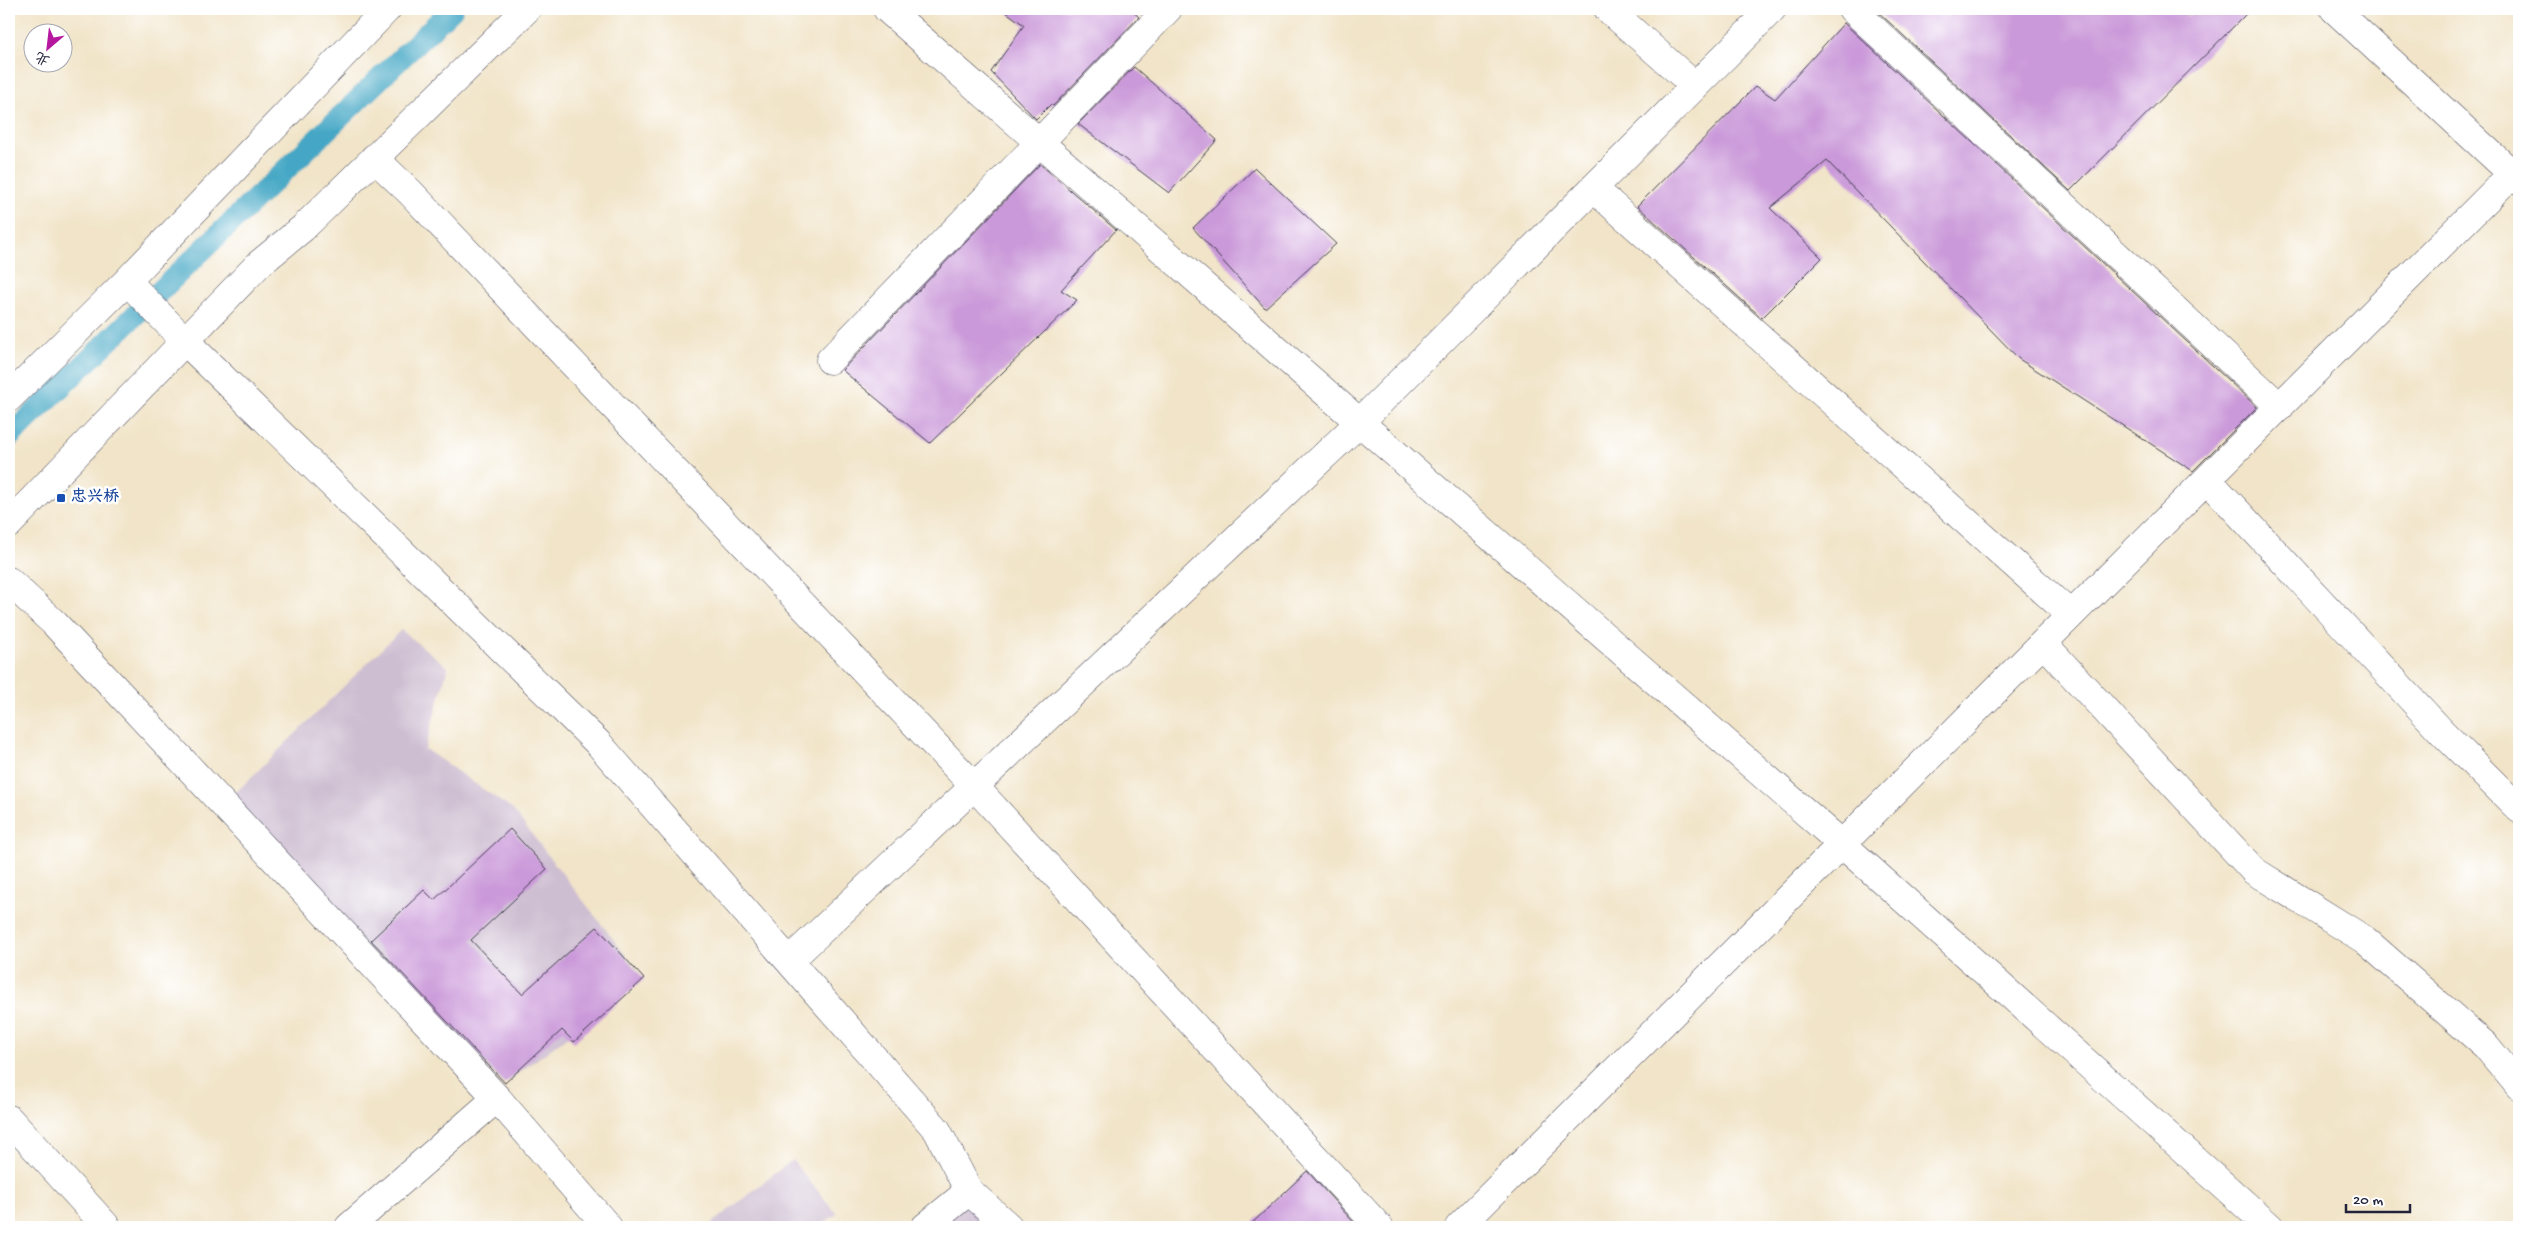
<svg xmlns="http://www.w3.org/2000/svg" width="2528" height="1236" viewBox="0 0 2528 1236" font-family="'Gochi Hand','LXGW WenKai TC',sans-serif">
<rect width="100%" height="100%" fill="#fff"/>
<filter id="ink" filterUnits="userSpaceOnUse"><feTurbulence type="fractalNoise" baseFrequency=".02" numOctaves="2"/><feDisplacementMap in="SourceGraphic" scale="10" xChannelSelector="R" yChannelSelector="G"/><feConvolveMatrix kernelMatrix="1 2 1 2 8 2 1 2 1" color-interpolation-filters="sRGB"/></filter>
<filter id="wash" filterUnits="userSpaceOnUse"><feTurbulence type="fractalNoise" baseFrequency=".0096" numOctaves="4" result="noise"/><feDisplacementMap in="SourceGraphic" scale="20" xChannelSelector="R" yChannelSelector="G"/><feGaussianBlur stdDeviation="1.12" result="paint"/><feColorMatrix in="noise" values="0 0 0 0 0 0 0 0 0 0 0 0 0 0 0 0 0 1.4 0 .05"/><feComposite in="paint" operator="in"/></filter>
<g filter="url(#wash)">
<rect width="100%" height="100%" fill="#f1e4c8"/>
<!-- industrial -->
<path fill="#cebed1" d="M 401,630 L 448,667 L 425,749 L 513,810 L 644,979 L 504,1084 L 223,805 Z
M 792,1160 L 837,1214 L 817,1227 L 707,1227 Z
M 969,1191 L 1009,1227 L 941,1227 Z"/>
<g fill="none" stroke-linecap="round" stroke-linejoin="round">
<!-- canal -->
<path stroke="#45a7c5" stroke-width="22" d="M 9,437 L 452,9"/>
</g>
<g id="blocks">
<!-- building -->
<path fill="#ca99d9" d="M 1002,9 L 1130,9 L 1139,17 L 1053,106 L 1051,104 L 1036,119 L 991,72 L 1024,25 Z
M 1875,9 L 2180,9 L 2188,16 L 2196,9 L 2251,9 L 2070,191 Z
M 1844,23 L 2257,407 L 2193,471 L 2019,359 L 1827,161 L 1770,208 L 1822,258 L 1762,318 L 1637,206 L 1756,86 L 1775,99 Z
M 1134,67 L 1217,140 L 1169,193 L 1078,124 Z
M 1040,164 L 1116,230 L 1061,290 L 1077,300 L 930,443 L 842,370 Z
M 1255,168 L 1336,244 L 1265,308 L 1193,228 Z
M 510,829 L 547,869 L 471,940 L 522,994 L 597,927 L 644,979 L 574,1042 L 562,1030 L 505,1083 L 371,940 L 424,890 L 434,900 Z
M 1307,1171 L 1358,1227 L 1248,1227 Z"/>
</g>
</g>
<g filter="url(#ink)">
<use href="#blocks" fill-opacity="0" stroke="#413f50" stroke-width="1"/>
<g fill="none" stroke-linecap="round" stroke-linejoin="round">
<!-- minor casing -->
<g stroke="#413f50" stroke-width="29">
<path id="minor" d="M 887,9 L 1842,844 L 2270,1227
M 1608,9 L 1695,86
M 1852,9 L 2280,407
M 2334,9 L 2519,180
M 374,158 L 410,192 L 974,786 L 1379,1227
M 1593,188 L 2071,615
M 127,281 L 186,342 L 598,743 L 937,1130 L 969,1191 L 1009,1227
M 830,360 L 1168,9
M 9,398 L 127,281 L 387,9
M 2207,479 L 2443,733 L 2519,809
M 9,524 L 259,264 L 303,228 L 527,9
M 9,581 L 55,624 L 497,1098 L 608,1227
M 2043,643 L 2254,871 L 2365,940 L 2486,1046 L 2519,1086
M 789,961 L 1359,423 L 1772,9
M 9,1119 L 107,1227
M 349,1227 L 497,1098
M 925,1227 L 969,1191
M 1459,1227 L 2519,167"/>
</g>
<!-- minor -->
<use href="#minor" stroke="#fff" stroke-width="28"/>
</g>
</g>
<!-- markers -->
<rect fill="#1a4fb4" stroke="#fff" stroke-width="2" x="56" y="493" width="10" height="10" rx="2.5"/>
<g text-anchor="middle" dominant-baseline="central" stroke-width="5" stroke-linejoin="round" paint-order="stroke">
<!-- transit labels -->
<g font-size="16" font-weight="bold" fill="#164399" stroke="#fff" text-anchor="start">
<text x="71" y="498">忠兴桥</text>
</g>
</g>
<!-- margin -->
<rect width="2528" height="1236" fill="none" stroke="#fff" stroke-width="30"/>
<!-- north arrow -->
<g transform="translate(48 48) rotate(208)"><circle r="24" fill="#ffffff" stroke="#a7a7b1"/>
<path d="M0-4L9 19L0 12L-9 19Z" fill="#b5179e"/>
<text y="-8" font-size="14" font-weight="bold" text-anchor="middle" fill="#22223b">北</text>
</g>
<!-- scale -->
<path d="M2346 1204v8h64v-8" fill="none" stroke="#22223b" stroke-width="2.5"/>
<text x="2353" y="1204" font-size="15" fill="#22223b" stroke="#ffffff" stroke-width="4" paint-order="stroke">20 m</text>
</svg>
